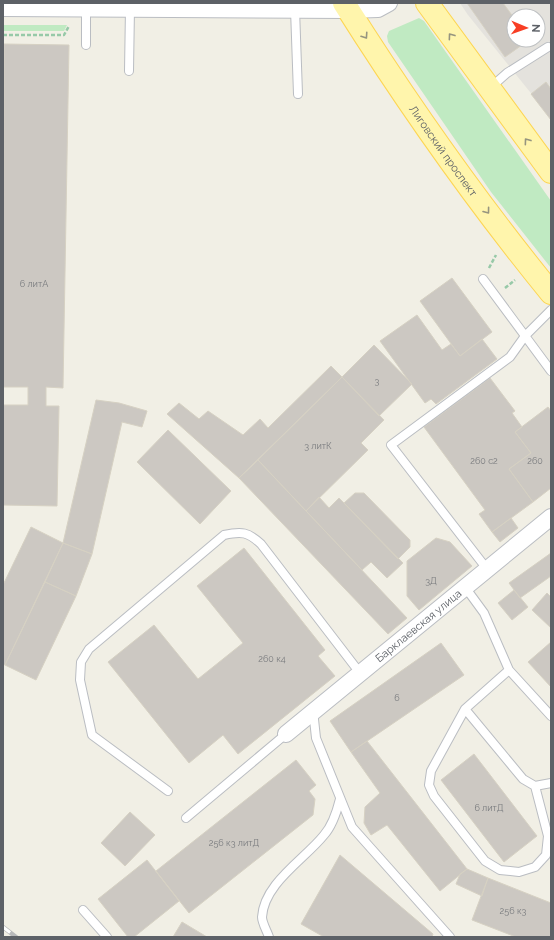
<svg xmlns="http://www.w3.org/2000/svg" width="554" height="940" viewBox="0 0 554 940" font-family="Raleway,sans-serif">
<rect width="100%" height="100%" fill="#f1efe5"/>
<!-- industrial -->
<path fill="#e4e2dd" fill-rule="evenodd" d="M 460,3 L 551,3 L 551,118 L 468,15 ZM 514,16 L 538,16 L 538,40 L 514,40 Z"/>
<!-- green -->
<path fill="#c0eac2" d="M 419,18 L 424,21 L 551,201 L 551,268 L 491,192 L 388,42 L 387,36 L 389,31 Z
M 3,25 L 67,25 L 64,31 L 3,31 Z"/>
<!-- building -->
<path fill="#ccc8c2" stroke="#d6d1c3" d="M 467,3 L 503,3 L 514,18 L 514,40 L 529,40 L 505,57 Z
M 4,44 L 69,45 L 63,388 L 46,387 L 46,406 L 59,406 L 57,506 L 3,505 L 3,405 L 28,405 L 28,387 L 3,387 Z
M 546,82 L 551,89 L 551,120 L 531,94 Z
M 452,278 L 492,332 L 460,356 L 420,301 Z
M 417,315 L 442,350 L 451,344 L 460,356 L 482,339 L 497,359 L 436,404 L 431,399 L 425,403 L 380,341 Z
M 374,345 L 412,384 L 379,416 L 342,377 Z
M 331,366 L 342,377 L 239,478 L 167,414 L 179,403 L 199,419 L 208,411 L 243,435 L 260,419 L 268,428 Z
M 342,377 L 384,420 L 361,443 L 368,450 L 306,511 L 258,460 Z
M 490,378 L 515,411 L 512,413 L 522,427 L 515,432 L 531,453 L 509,469 L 533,502 L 492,532 L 479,514 L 485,510 L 424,427 Z
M 96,400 L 119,403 L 147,411 L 142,427 L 122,422 L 92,554 L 63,543 Z
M 548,407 L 551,411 L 551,488 L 533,502 L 509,469 L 531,453 L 515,432 Z
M 168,430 L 231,491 L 200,524 L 137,462 Z
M 258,460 L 407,618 L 388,634 L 239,478 Z
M 355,493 L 364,493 L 410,540 L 410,547 L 398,559 L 344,503 Z
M 319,497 L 329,508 L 339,498 L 403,563 L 387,578 L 371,562 L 362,570 L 306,511 Z
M 511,518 L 518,528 L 500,542 L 492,532 Z
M 31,527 L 63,543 L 5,665 L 3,664 L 3,585 Z
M 436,538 L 450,542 L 472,566 L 419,610 L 407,596 L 407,561 Z
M 63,543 L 92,554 L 76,596 L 45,582 Z
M 244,548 L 325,650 L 318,656 L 335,676 L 238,754 L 223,735 L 189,763 L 108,662 L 154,625 L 198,679 L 243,643 L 197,586 Z
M 551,553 L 551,576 L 520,598 L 509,583 Z
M 45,582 L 76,596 L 36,680 L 5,665 Z
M 514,590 L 528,607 L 512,620 L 498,603 Z
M 547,593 L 551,597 L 551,628 L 532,610 Z
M 551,642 L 551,687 L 528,662 Z
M 441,643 L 464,675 L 351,752 L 330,721 Z
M 367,741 L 467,869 L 440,891 L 387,825 L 371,835 L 364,823 L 365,807 L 380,793 L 351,752 Z
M 474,754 L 537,836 L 504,862 L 441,780 Z
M 296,760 L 316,785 L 309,791 L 315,799 L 313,815 L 189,913 L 156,871 Z
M 130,812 L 155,835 L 125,866 L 101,843 Z
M 340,855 L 433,934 L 432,937 L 324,937 L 301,924 Z
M 147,860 L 179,901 L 134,937 L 128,937 L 98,899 Z
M 467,869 L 488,878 L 482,896 L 456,884 L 460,874 Z
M 488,878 L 551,903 L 551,937 L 516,937 L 472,920 Z
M 182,922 L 207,937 L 173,937 Z"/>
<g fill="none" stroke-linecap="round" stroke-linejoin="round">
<!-- service casing -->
<g stroke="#babdc2" stroke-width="10">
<path id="service" d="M 295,9 L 298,94
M 86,45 L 86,8
M 129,71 L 130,8
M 490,88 L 507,73 L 548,47
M 483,279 L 551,371
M 487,569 L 391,445 L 510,357 L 525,336 L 551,310
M 465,587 L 484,613 L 509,670 L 551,716
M 509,670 L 465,709 L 431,771 L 429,785 L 434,796 L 485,861 L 500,870 L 519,872 L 535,867 L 546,855 L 548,836 L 535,786
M 465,709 L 523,779 L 535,786 L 551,783
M 313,710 L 316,738 L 352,827 L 450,937
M 168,791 L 92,735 L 80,680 L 81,662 L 89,649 L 224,535 C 242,531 248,532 261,544 L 360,673
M 186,818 L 286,734
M 83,910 L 107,937
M 269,937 C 267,931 262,923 262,917 C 264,883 305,859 324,835 C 333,825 337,811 340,799"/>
</g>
<!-- minor casing -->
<g stroke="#babdc2" stroke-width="18">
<g id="minor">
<path d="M 3,8 L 348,10 L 378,9 L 389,3"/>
<path id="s1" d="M 286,734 L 551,517"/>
</g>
</g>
<!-- primary casing -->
<g stroke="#fdd552" stroke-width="24">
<g id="primary">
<path id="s2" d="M 344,3 C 407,103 476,201 551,293"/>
<path d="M 427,3 L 551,172"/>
</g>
</g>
<!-- path -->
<path stroke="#97c9a8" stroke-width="2.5" stroke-dasharray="4 2" stroke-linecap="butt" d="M 3,35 L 64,35 L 69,26
M 489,268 L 496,255
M 505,288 L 515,280"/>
<!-- service -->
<use href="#service" stroke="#fff" stroke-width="8"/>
<!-- minor -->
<use href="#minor" stroke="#fff" stroke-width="16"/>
<!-- primary -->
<use href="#primary" stroke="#fff5ac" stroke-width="22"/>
<!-- rail casing -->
<g stroke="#b8b9ba" stroke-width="4.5">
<path id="rail" d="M 3,927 L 16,937"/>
</g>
<!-- rail -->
<use href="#rail" stroke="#fff" stroke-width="3" stroke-dasharray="9" stroke-linecap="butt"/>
</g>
<!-- one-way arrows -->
<defs><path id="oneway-chevron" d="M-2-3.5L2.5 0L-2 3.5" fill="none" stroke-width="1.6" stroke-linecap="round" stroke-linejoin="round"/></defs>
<g stroke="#96957f">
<use href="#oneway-chevron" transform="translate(365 36) rotate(56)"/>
<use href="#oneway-chevron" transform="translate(451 36) rotate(-126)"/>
<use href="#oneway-chevron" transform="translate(527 141) rotate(-126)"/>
<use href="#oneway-chevron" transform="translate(487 211) rotate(53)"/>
</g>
<g text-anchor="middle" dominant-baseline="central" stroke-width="3.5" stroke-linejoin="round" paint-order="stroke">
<!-- number labels -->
<g font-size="9" fill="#797b7e">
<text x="34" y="284">6 литА</text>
<text x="377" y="381">3</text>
<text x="318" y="446">3 литК</text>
<text x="484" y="461">260 с2</text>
<text x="535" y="461">260</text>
<text x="431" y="581">3Д</text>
<text x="272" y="659">260 к4</text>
<text x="397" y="698">6</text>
<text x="489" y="808">6 литД</text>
<text x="234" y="843">256 к3 литД</text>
<text x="513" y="911">256 к3</text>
</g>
<!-- street labels -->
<g font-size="11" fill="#5d6167" stroke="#fff">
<text stroke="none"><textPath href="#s2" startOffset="178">Лиговский проспект</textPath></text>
<text stroke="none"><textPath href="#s1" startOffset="171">Барклаевская улица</textPath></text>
</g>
</g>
<!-- border -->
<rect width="554" height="940" fill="none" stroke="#5d6167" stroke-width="8"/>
<!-- north arrow -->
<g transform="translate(526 28) rotate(92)"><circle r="19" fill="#ffffff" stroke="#bec0c2"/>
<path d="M0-3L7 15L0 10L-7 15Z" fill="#f83e24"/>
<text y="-6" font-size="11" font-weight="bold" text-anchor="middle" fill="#5d6167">N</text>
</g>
</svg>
